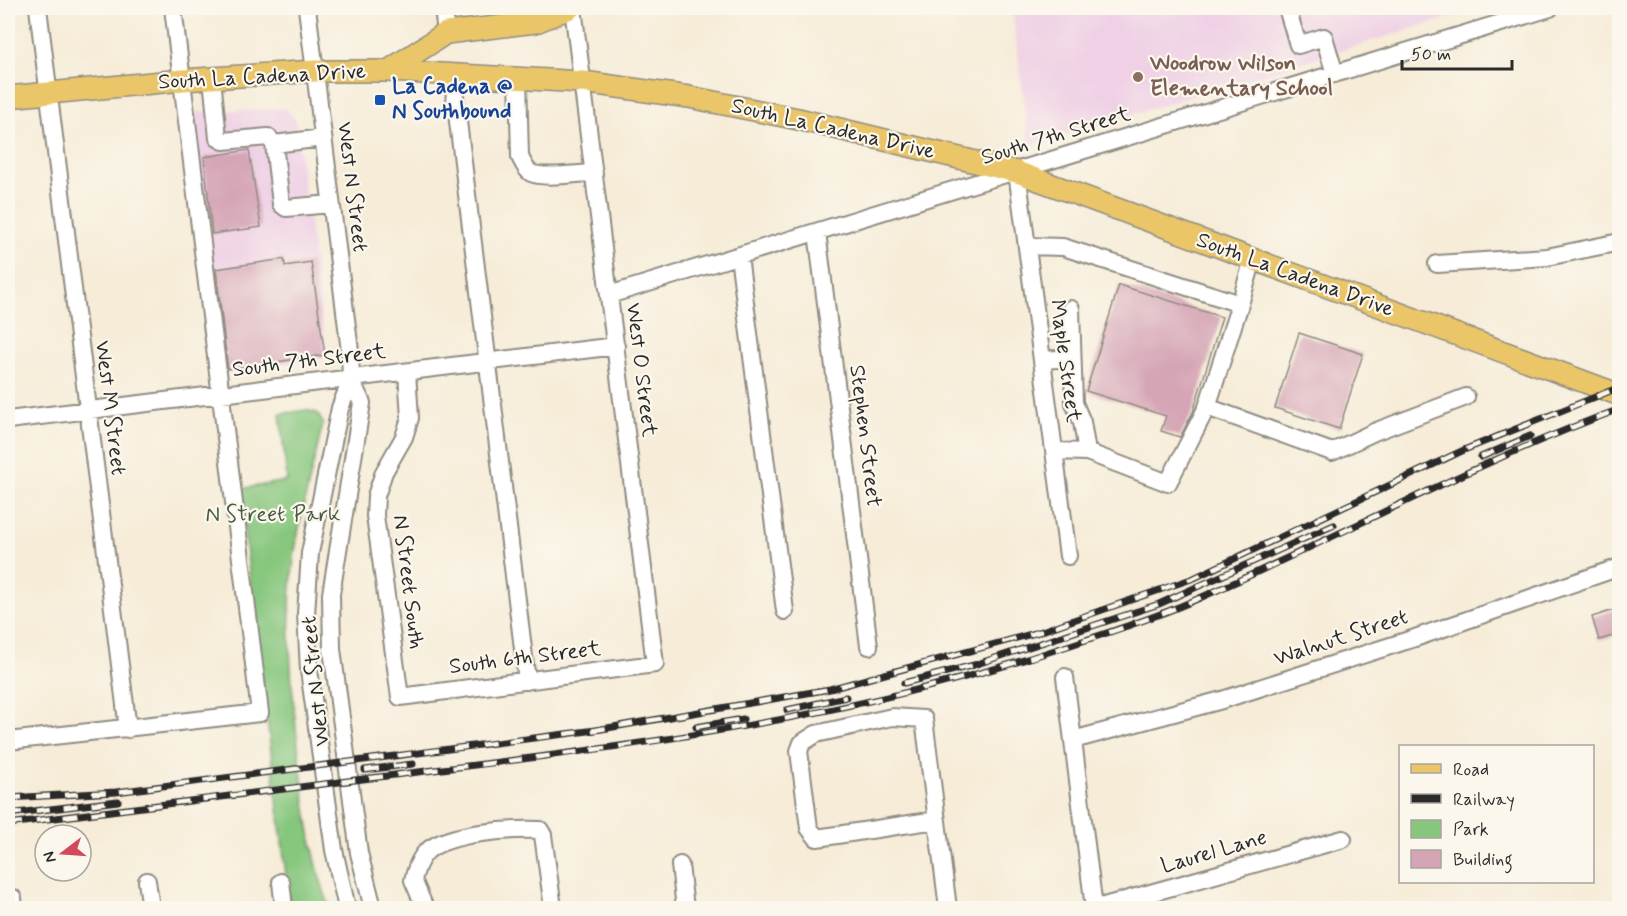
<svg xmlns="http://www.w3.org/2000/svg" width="1627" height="916" viewBox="0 0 1627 916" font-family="Mynerve,sans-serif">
<rect width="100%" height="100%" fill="#fbf7ec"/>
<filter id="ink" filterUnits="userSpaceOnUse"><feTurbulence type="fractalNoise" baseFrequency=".0167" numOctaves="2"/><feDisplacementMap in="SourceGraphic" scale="12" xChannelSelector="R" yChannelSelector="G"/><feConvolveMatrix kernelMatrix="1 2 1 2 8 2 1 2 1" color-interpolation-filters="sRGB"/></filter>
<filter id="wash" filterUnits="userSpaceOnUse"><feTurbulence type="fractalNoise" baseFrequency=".008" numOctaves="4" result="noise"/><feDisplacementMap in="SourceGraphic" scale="24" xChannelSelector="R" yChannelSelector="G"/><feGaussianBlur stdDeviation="1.35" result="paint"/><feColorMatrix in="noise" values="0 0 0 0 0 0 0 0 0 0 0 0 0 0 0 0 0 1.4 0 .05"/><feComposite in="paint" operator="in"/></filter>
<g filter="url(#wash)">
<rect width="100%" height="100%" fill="#f6ecd8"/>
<!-- built -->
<path fill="#efd0e5" d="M 1012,8 L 1480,8 L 1029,146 Z
M 286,108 L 295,119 L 327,354 L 322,358 L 226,372 L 189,113 Z"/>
<!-- green -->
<path fill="#86c67d" stroke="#587854" stroke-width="1.5" d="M 306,410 L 317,413 L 323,423 C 312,473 297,524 292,575 C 286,640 293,706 301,771 C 307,818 313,864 330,908 L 290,908 L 239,489 L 287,481 L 280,414 Z"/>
<g id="blocks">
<!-- building -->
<path fill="#d5a5b6" d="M 249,150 L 261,227 L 212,234 L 204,157 Z
M 284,259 L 285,266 L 311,262 L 325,355 L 228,369 L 216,269 Z
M 1119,285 L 1222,317 L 1193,412 L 1180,437 L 1161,431 L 1166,416 L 1086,391 Z
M 1299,333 L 1363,354 L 1339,429 L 1275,408 Z
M 1620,608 L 1620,634 L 1599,640 L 1592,617 Z"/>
</g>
</g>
<g filter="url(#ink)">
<use href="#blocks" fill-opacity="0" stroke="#908c82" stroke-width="1.5"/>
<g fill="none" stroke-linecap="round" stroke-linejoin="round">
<!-- minor casing -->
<g stroke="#908c82" stroke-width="20">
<path id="minor" d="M 38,8 L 128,729
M 307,8 L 350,351 L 351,380 L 340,408 L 310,553 L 306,614 L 309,670 L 334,850 L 347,908
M 443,8 L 446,33
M 1287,8 L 1298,45 L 1324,37 L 1335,74
M 452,73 L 527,681
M 518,77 L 520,157 C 523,163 526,170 531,173 C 544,179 579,173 594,173
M 212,78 L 218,138 L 223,141 L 268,137 L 274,144 L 281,204 L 286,208 L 331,204
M 274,144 L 323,138
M 1017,172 L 1068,556
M 817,232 L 869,646
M 1027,246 L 1063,247 L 1240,304 L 1253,259
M 739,256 L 785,611
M 1437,264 L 1547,257 L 1620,242
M 609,295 L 1550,8
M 1071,309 L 1074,403 L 1082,422 L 1087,452
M 1042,360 L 1072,358
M 407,372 L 410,418 L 404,437 L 384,472 L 376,496 L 375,516 L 400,697 L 655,664 L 573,8
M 351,380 L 362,403 L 331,594 L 332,649 L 359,853 L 373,908
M 1207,407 L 1240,304
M 8,420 L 616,346
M 1054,451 L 1087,452 L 1168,483 L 1207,407 L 1332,452 L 1374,432 L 1466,397
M 1065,677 L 1094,908
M 1073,740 L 1222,700 L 1415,638 L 1620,567
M 8,741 L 260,713 L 173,8
M 936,820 L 817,838 L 809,828 L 799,751 L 802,743 L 816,734 L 892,717 L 924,719 L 948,908
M 680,865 L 685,908
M 147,881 L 151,908
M 281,882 L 284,908
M 13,898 L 14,908
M 425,908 L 413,880 C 416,869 419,859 427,851 C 450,832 511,829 540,830 L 543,835 L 553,908
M 1097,908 L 1343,839"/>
</g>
<!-- major casing -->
<g stroke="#908c82" stroke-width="24">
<path id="major" d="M 388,71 L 446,33 L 536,22 L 570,8
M 8,97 L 183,80 L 315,71 L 388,71 L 583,82 L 689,97 L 798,119 L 1017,172 L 1620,395"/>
</g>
<!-- minor -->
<use href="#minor" stroke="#fff" stroke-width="16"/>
<!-- major -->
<use href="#major" stroke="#eac669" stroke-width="21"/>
<!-- rail casing -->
<g stroke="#2b2b2b" stroke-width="7">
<path id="rail" d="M 1481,457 L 1530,436
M 904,683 L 974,665 L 1159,604 L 1334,525
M 787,710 L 846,697
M 696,727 L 743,719
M 365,770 L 413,764
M 8,798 L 116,792 L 596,730 L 830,689 L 1039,632 L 1194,578 L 1464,450 L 1620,387
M 8,814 L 118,801
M 8,824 C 150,806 292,788 434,770 C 635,746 836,719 1030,658 C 1080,642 1132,626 1181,606 C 1329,543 1469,464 1620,409"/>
</g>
<!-- rail -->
<use href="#rail" stroke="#fbf7ec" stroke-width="4.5" stroke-dasharray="14" stroke-linecap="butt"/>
</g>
</g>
<!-- markers -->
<circle fill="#8d6e63" stroke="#fbf7ec" stroke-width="2" cx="1138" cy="77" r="6"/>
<rect fill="#1a4fb4" stroke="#fbf7ec" stroke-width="2" x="374" y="94" width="12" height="12" rx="3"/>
<g text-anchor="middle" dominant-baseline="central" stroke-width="4.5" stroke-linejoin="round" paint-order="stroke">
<!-- education labels -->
<g font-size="22" font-weight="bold" fill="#785e54" stroke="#fbf7ec" text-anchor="start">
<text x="1150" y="64">Woodrow Wilson<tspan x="1150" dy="25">Elementary School</tspan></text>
</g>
<!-- street labels -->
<g font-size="22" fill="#2b2b2b" stroke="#fbf7ec">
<text transform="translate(262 77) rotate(-3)">South La Cadena Drive</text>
<text transform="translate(833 129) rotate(13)">South La Cadena Drive</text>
<text transform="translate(1056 136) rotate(-17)">South 7th Street</text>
<text transform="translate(352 187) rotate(83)">West N Street</text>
<text transform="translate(1295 275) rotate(20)">South La Cadena Drive</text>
<text transform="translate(309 361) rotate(-7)">South 7th Street</text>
<text transform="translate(1065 361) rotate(82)">Maple Street</text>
<text transform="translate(641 370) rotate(83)">West O Street</text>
<text transform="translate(110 408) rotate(83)">West M Street</text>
<text transform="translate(865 436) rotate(83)">Stephen Street</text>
<text transform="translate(408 582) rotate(83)">N Street South</text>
<text transform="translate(1341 638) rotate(-18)">Walnut Street</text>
<text transform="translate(525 658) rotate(-7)">South 6th Street</text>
<text transform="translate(316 681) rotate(-96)">West N Street</text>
<text transform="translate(1214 852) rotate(-16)">Laurel Lane</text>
</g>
<!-- transit labels -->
<g font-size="22" font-weight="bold" fill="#164399" stroke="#fbf7ec" text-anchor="start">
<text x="392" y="87">La Cadena @<tspan x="392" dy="25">N Southbound</tspan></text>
</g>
<!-- park labels -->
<g font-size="22" fill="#465a44" stroke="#fbf7ec">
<text x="273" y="515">N Street Park</text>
</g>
</g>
<!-- margin -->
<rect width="1627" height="916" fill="none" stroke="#fbf7ec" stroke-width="30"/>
<!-- legend -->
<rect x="1399" y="745" width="195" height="138" fill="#fbf7ec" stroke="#a8a59f" stroke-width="1.5"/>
<rect x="1411" y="764" width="30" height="9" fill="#eac669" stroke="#a8a59f" stroke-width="1.5"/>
<text x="1453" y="775" font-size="18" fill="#2b2b2b">Road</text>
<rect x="1411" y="794" width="30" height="9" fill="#2b2b2b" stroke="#a8a59f" stroke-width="1.5"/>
<text x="1453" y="805" font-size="18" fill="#2b2b2b">Railway</text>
<rect x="1411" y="820" width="30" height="18" fill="#86c67d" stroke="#a8a59f" stroke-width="1.5"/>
<text x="1453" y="835" font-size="18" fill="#2b2b2b">Park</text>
<rect x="1411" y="850" width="30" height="18" fill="#d5a5b6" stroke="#a8a59f" stroke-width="1.5"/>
<text x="1453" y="865" font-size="18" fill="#2b2b2b">Building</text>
<!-- north arrow -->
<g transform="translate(63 853) rotate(253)"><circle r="28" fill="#fbf7ec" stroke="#a8a59f" stroke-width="1.5"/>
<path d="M0-4.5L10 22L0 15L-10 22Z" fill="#d1495b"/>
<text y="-9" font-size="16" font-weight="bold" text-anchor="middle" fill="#2b2b2b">N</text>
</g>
<!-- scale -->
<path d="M1402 60v9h110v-9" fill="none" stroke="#2b2b2b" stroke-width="3"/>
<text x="1411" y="60" font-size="18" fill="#2b2b2b" stroke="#fbf7ec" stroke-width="4.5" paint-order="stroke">50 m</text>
</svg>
